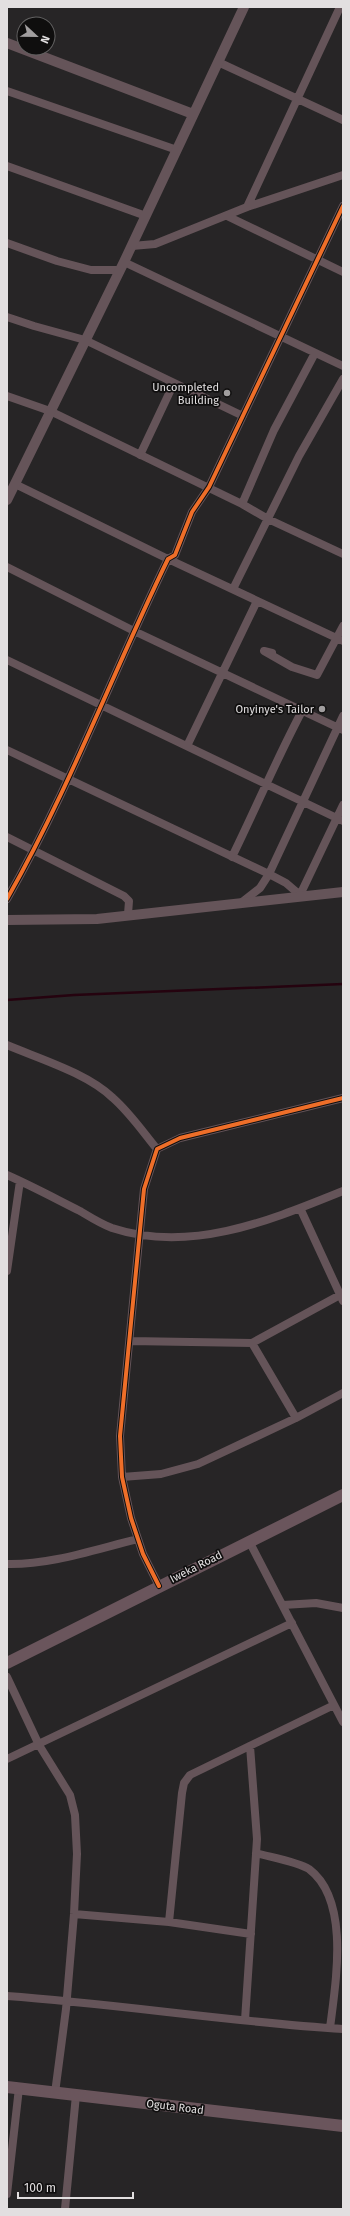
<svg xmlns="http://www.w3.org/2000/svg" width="350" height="2216" viewBox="0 0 350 2216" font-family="'Fira Sans',sans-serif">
<rect width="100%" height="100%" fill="#272526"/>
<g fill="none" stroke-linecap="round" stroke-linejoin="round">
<!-- stream -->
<path stroke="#25030f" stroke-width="2.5" d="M 7,1000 L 74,995 L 343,984"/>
<!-- minor -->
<path stroke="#655459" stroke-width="8" d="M 218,62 L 343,120
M 7,91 L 177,150
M 7,166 L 146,216
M 247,207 L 340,7
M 227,216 L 343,272
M 7,243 L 57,261 L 91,270 L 120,270
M 132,246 L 155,244 L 247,207 L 343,175
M 124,262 L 343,366
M 7,317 L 34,326 L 85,340 L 243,416
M 7,396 L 50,411 L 242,504 L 268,519 L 343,554
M 140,455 L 174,383
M 15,484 L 168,559 L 343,641
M 242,504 L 274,430 L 315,353
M 7,567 L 134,631 L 343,730
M 233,589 L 299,456 L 343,379
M 272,653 L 264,651 L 292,667 L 317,675 L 343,626
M 7,660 L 343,821
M 187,746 L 257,601
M 7,750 L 269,874 L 286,883 L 300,895 L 343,805
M 7,837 L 124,896 L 129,901 L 128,914
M 232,857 C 256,808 277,758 302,711
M 7,899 C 69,790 113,672 168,559 L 175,555 L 192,512 L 209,487 L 343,206
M 241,903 L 260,888 L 269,874 L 343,716
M 7,1045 C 40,1059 87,1073 113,1098 C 130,1113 143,1132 157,1149
M 7,1175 C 32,1186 56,1199 80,1211 C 90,1217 101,1224 112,1228 C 191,1254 271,1220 343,1191
M 300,1208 L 343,1301
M 7,1271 L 20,1181
M 130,1341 L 252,1343 L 296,1418
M 252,1343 L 340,1295
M 122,1477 L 161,1474 L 198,1464 L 296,1418 L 343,1393
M 249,1541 L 343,1722
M 7,1564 C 51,1565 96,1549 138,1539
M 159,1586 L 143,1554 L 131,1518 L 122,1477 L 120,1436 L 144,1189 L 157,1149 L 180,1138 L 343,1098
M 283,1605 L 316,1603 L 343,1608
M 7,1677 L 39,1745 L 70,1795 L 75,1815 L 77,1854 L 74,1914 L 66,2009 L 55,2093
M 7,1759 L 292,1623
M 256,1853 C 270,1857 298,1862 309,1869 C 350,1900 336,1980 330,2028
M 74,1914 L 169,1922 L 251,1934
M 169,1922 L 182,1793 L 184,1783 L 190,1775 L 334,1705
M 7,1996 C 119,2004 231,2022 343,2029
M 245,2020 L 257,1839 L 250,1746
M 7,2194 L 19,2088
M 65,2209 L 76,2095"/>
<!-- tertiary -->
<path stroke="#655459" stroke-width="10" d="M 7,43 L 193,114
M 7,500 L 124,262 L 244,7
M 7,920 L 97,919 L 343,892"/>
<!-- secondary -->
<path stroke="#6a555c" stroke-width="12" d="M 7,1663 L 343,1495
M 7,2087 L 343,2126"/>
<!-- cycleway casing -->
<g stroke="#0f0e0e" stroke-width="6">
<path id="cycleway" d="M 7,899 C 69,790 113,672 168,559 L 175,555 L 192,512 L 209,487 L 343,206
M 159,1586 L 143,1554 L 131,1518 L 122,1477 L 120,1436 L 144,1189 L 157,1149 L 180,1138 L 343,1098"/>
</g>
<!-- cycleway -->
<use href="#cycleway" stroke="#ee6e29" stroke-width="4"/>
</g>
<!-- markers -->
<g fill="#a19e9f" stroke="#0f0e0e" stroke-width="1.5">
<circle cx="227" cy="393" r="4"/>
<circle cx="322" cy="709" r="4"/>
</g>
<g text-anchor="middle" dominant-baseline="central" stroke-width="3.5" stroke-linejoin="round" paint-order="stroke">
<!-- poi labels -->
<g font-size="11" fill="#e2dfe0" stroke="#0f0e0e" text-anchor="end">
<text x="219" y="387">Uncompleted<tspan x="219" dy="13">Building</tspan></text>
<text x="314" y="709">Onyinye's Tailor</text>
</g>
<!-- street labels -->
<g font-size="11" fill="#e2dfe0" stroke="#0f0e0e">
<text transform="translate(196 1567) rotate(-27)">Iweka Road</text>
<text transform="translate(175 2107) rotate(7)">Oguta Road</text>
</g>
</g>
<!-- border -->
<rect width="350" height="2216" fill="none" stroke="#e2dfe0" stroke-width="16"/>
<!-- north arrow -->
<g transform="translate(36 36) rotate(112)"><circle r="19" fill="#0f0e0e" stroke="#636262"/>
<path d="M0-3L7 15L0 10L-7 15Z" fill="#a19e9f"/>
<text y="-6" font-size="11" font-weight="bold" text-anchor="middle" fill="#e2dfe0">N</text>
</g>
<!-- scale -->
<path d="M18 2192v6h115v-6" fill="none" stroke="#e2dfe0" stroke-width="2"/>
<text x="24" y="2192" font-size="12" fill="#e2dfe0" stroke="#0f0e0e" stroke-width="3" paint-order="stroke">100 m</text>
</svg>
